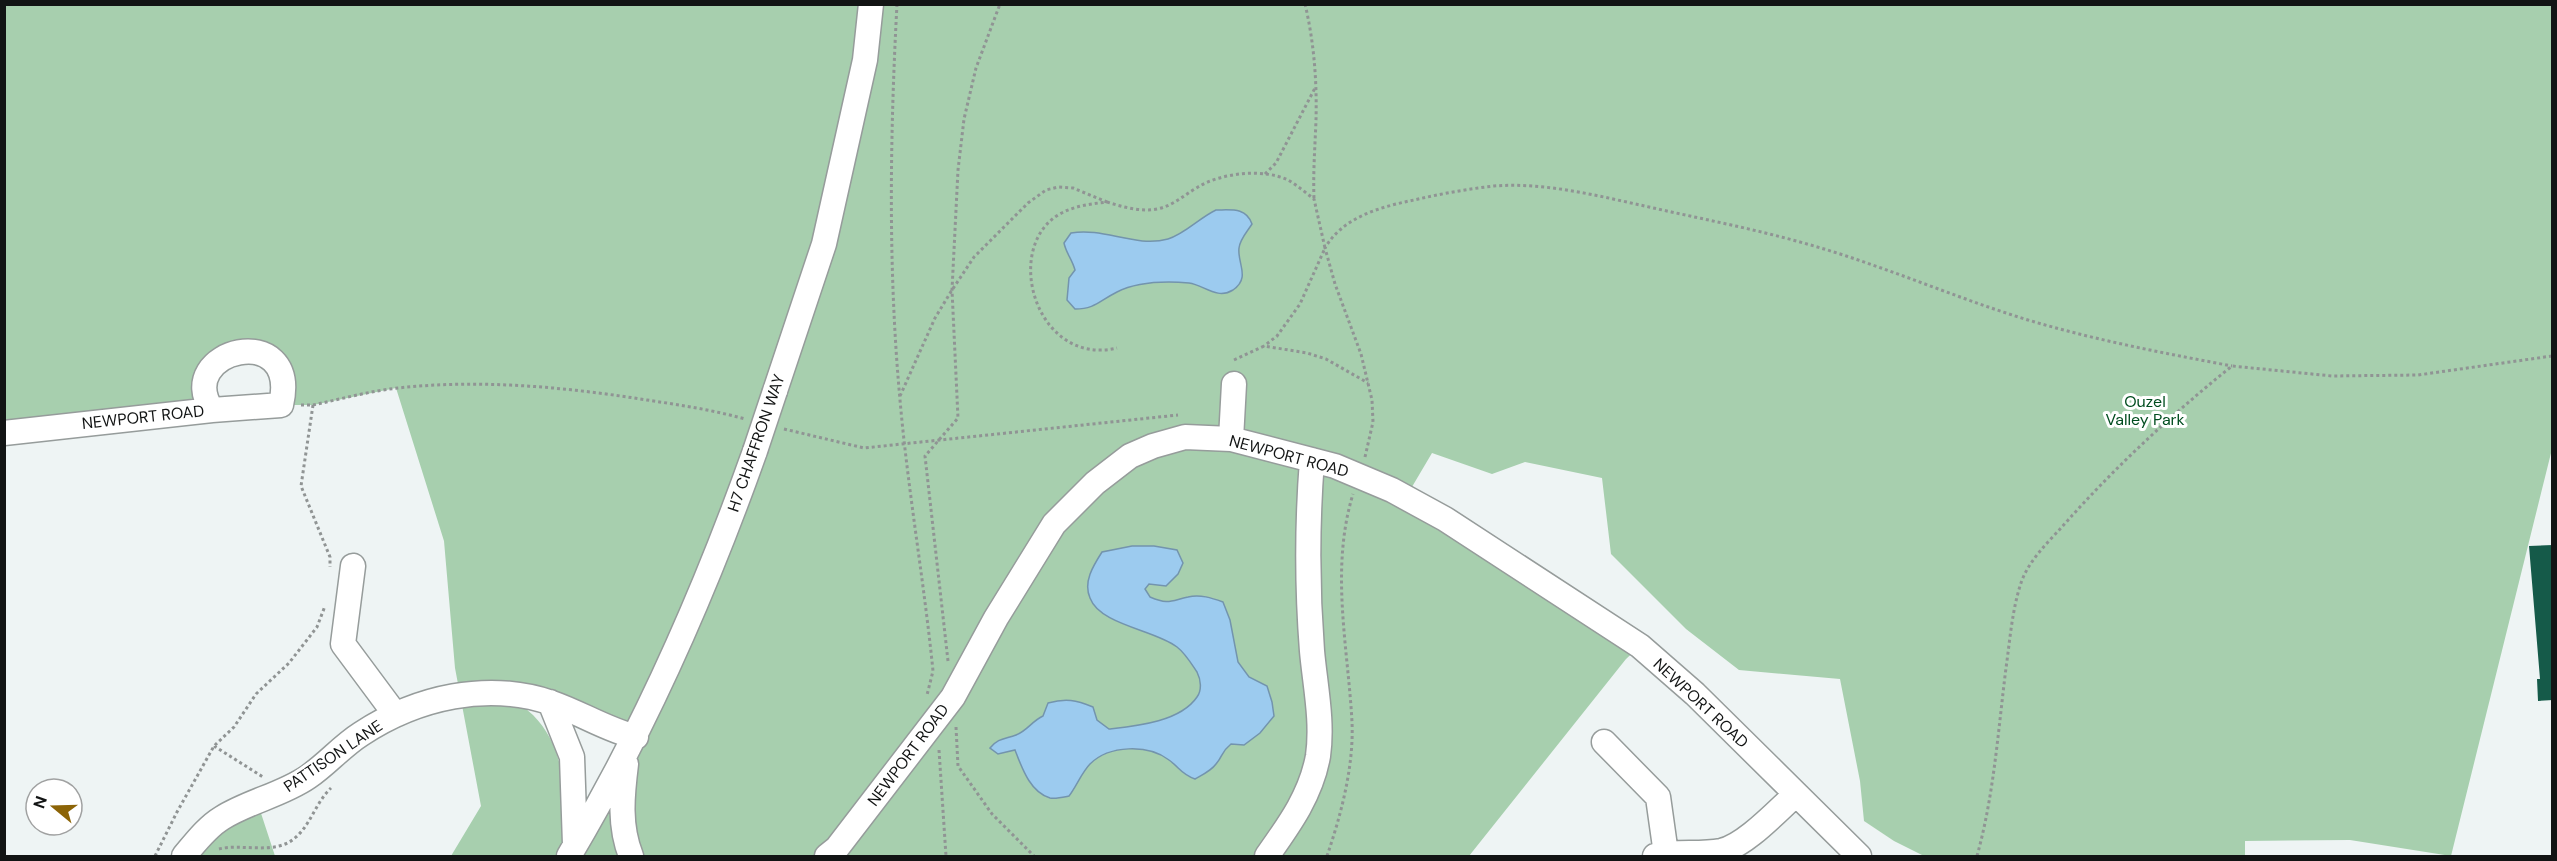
<svg xmlns="http://www.w3.org/2000/svg" width="2557" height="861" viewBox="0 0 2557 861" font-family="'DM Sans',sans-serif">
<rect width="100%" height="100%" fill="#eef4f4"/>
<!-- green -->
<path fill="#a7cfae" d="M 4,5 L 2552,5 L 2552,449 L 2451,856 L 2350,840 L 2245,841 L 2245,856 L 1924,856 L 1894,841 L 1864,821 L 1860,781 L 1840,679 L 1739,670 L 1686,629 L 1611,554 L 1602,478 L 1525,462 L 1492,474 L 1432,453 L 1406,497 L 1640,646 L 1626,659 L 1469,856 L 569,856 L 636,737 L 502,693 C 512,700 524,706 533,715 C 570,752 565,808 567,856 L 451,856 L 481,806 L 455,668 L 444,541 L 396,388 L 313,405 L 281,405 L 278,368 L 225,355 L 208,404 L 5,433 Z
M 257,801 L 275,856 L 185,856 Z"/>
<!-- water -->
<path fill="#9ccbef" stroke="#7394ad" stroke-width="1.5" d="M 1216,210 C 1231,210 1246,207 1252,224 C 1247,232 1240,239 1239,248 C 1237,263 1251,278 1233,290 C 1217,300 1204,285 1189,283 C 1165,281 1139,281 1117,292 C 1099,301 1095,309 1075,309 L 1067,300 L 1069,278 L 1075,270 C 1072,259 1066,253 1064,243 L 1071,233 C 1104,227 1135,248 1168,239 C 1185,234 1199,218 1216,210 Z
M 1132,546 L 1154,546 L 1177,550 L 1183,563 L 1178,574 L 1166,586 L 1149,584 L 1145,589 L 1150,597 C 1169,605 1170,601 1188,597 C 1200,594 1212,598 1223,602 L 1230,620 L 1238,662 L 1249,677 L 1267,686 L 1272,702 L 1274,716 L 1260,733 L 1244,745 L 1231,744 C 1221,752 1223,756 1216,764 C 1211,771 1202,775 1195,779 C 1181,774 1180,768 1169,760 C 1148,744 1109,745 1090,764 C 1082,772 1076,787 1069,796 C 1064,797 1056,799 1050,798 C 1030,792 1022,768 1015,750 L 998,754 L 990,748 C 998,738 1005,739 1016,735 C 1027,731 1032,721 1043,716 L 1048,703 C 1066,698 1076,700 1093,707 L 1097,720 L 1109,729 C 1136,726 1180,722 1197,697 C 1202,690 1201,680 1197,672 C 1191,663 1185,653 1177,647 C 1155,630 1100,625 1090,598 C 1083,582 1093,566 1102,552 Z"/>
<!-- building -->
<path fill="#155a49" d="M 2553,545 L 2553,700 L 2538,701 L 2537,679 L 2540,679 L 2529,546 Z"/>
<g fill="none" stroke-linecap="round" stroke-linejoin="round">
<!-- minor casing -->
<g stroke="#969c9b" stroke-width="27">
<path id="minor" d="M 775,391 L 824,244 L 865,60 L 871,4
M 4,433 L 212,410 L 281,405 C 301,318 172,350 212,410
M 1231,439 L 1234,384
M 353,566 L 343,644 L 395,714
M 550,702 L 572,757 L 575,844
M 1604,742 L 1658,797 L 1666,854
M 626,764 C 622,796 619,826 631,856
M 184,856 C 195,843 207,827 222,818 C 249,801 282,795 308,777 C 327,764 342,746 361,734 C 417,697 488,681 552,703 C 581,713 607,730 636,737
M 569,856 C 645,728 705,592 755,451
M 827,856 L 837,848 L 953,697 L 996,618 L 1054,524 L 1095,483 L 1130,456 L 1153,446 L 1185,437 L 1231,439 L 1335,466 L 1392,490 L 1445,519 L 1640,646 L 1695,694 L 1859,856
M 1267,856 C 1289,825 1311,795 1318,756 C 1323,721 1315,685 1312,651 C 1307,587 1307,524 1312,460
M 1655,856 C 1676,851 1699,855 1721,851 C 1745,846 1777,811 1796,794"/>
</g>
<!-- path -->
<path stroke="#909494" stroke-width="3" stroke-dasharray="3 3" stroke-linecap="butt" d="M 897,4 C 890,136 888,269 900,400 C 908,491 924,581 933,671 L 927,695
M 1305,4 C 1314,42 1317,81 1316,120 C 1315,147 1313,172 1314,199
M 1265,174 L 1276,163 L 1315,88
M 1107,202 C 1123,207 1140,212 1157,209 C 1173,206 1184,195 1198,187 C 1221,173 1263,168 1288,180 C 1297,185 1306,193 1314,199 L 1325,248 L 1300,304 L 1277,336 L 1264,346
M 1234,360 L 1264,346 L 1307,353 L 1326,359 L 1368,383
M 900,396 L 935,318 L 952,290 L 974,257 L 1028,203 L 1046,190 L 1058,187 L 1073,188 L 1107,202 C 1090,204 1073,206 1058,215 C 1002,250 1037,367 1117,348
M 301,405 L 313,405 C 341,399 370,391 398,388 C 481,379 565,387 647,400 C 680,405 713,410 745,419
M 313,405 L 301,486 L 330,557 L 330,567
M 784,429 L 864,448 L 1178,415
M 1365,457 L 1373,422 L 1372,400 L 1361,354 L 1335,284 L 1325,248 C 1343,217 1380,207 1414,200 C 1440,194 1467,189 1494,186 C 1545,182 1599,196 1649,207 C 1702,219 1755,229 1807,244 C 1882,265 1953,297 2028,320 C 2095,340 2163,353 2232,366
M 948,661 L 925,456 L 958,418 L 952,290 L 958,170 L 964,119 L 976,68 L 1000,4
M 956,727 L 958,766 L 992,814 L 1034,856
M 214,746 L 263,777
M 939,750 L 946,856
M 219,849 C 242,843 276,856 296,837 C 311,824 316,802 331,788
M 155,856 L 177,812 L 214,746 L 234,727 L 256,694 L 289,663 L 317,627 L 325,606
M 1327,856 C 1341,815 1354,766 1352,722 C 1348,647 1330,569 1353,494
M 1977,856 C 1994,795 1998,731 2006,668 C 2010,640 2012,610 2021,583 C 2028,562 2046,544 2061,528 C 2113,469 2171,415 2232,366 L 2332,376 L 2418,375 L 2552,356"/>
<!-- minor -->
<use href="#minor" stroke="#fff" stroke-width="24"/>
<!-- minor-bridge casing -->
<g stroke="#969c9b" stroke-width="27" stroke-linecap="butt">
<path id="minor-bridge" d="M 755,451 L 775,391"/>
</g>
<!-- minor-bridge -->
<use href="#minor-bridge" stroke="#fff" stroke-width="24"/>
</g>
<g text-anchor="middle" dominant-baseline="central" stroke-width="6" stroke-linejoin="round" paint-order="stroke">
<!-- park labels -->
<g font-size="16" fill="#004d1f" stroke="#fff">
<text x="2145" y="401">Ouzel<tspan x="2145" dy="18">Valley Park</tspan></text>
</g>
<!-- street labels -->
<g font-size="16" fill="#121414" stroke="#fff">
<text transform="translate(143 417) rotate(-6)">NEWPORT ROAD</text>
<text transform="translate(756 443) rotate(-71)">H7 CHAFFRON WAY</text>
<text transform="translate(1289 456) rotate(15)">NEWPORT ROAD</text>
<text transform="translate(1701 703) rotate(43)">NEWPORT ROAD</text>
<text transform="translate(908 755) rotate(-53)">NEWPORT ROAD</text>
<text transform="translate(333 756) rotate(-34)">PATTISON LANE</text>
</g>
</g>
<!-- border -->
<rect width="2557" height="861" fill="none" stroke="#121414" stroke-width="12"/>
<!-- north arrow -->
<g transform="translate(54 807) rotate(289)"><circle r="28" fill="#ffffff" stroke="#a0a1a1" stroke-width="1.5"/>
<path d="M0-4.5L10 22L0 15L-10 22Z" fill="#8c6407"/>
<text y="-9" font-size="16" font-weight="bold" text-anchor="middle" fill="#121414">N</text>
</g>
</svg>
